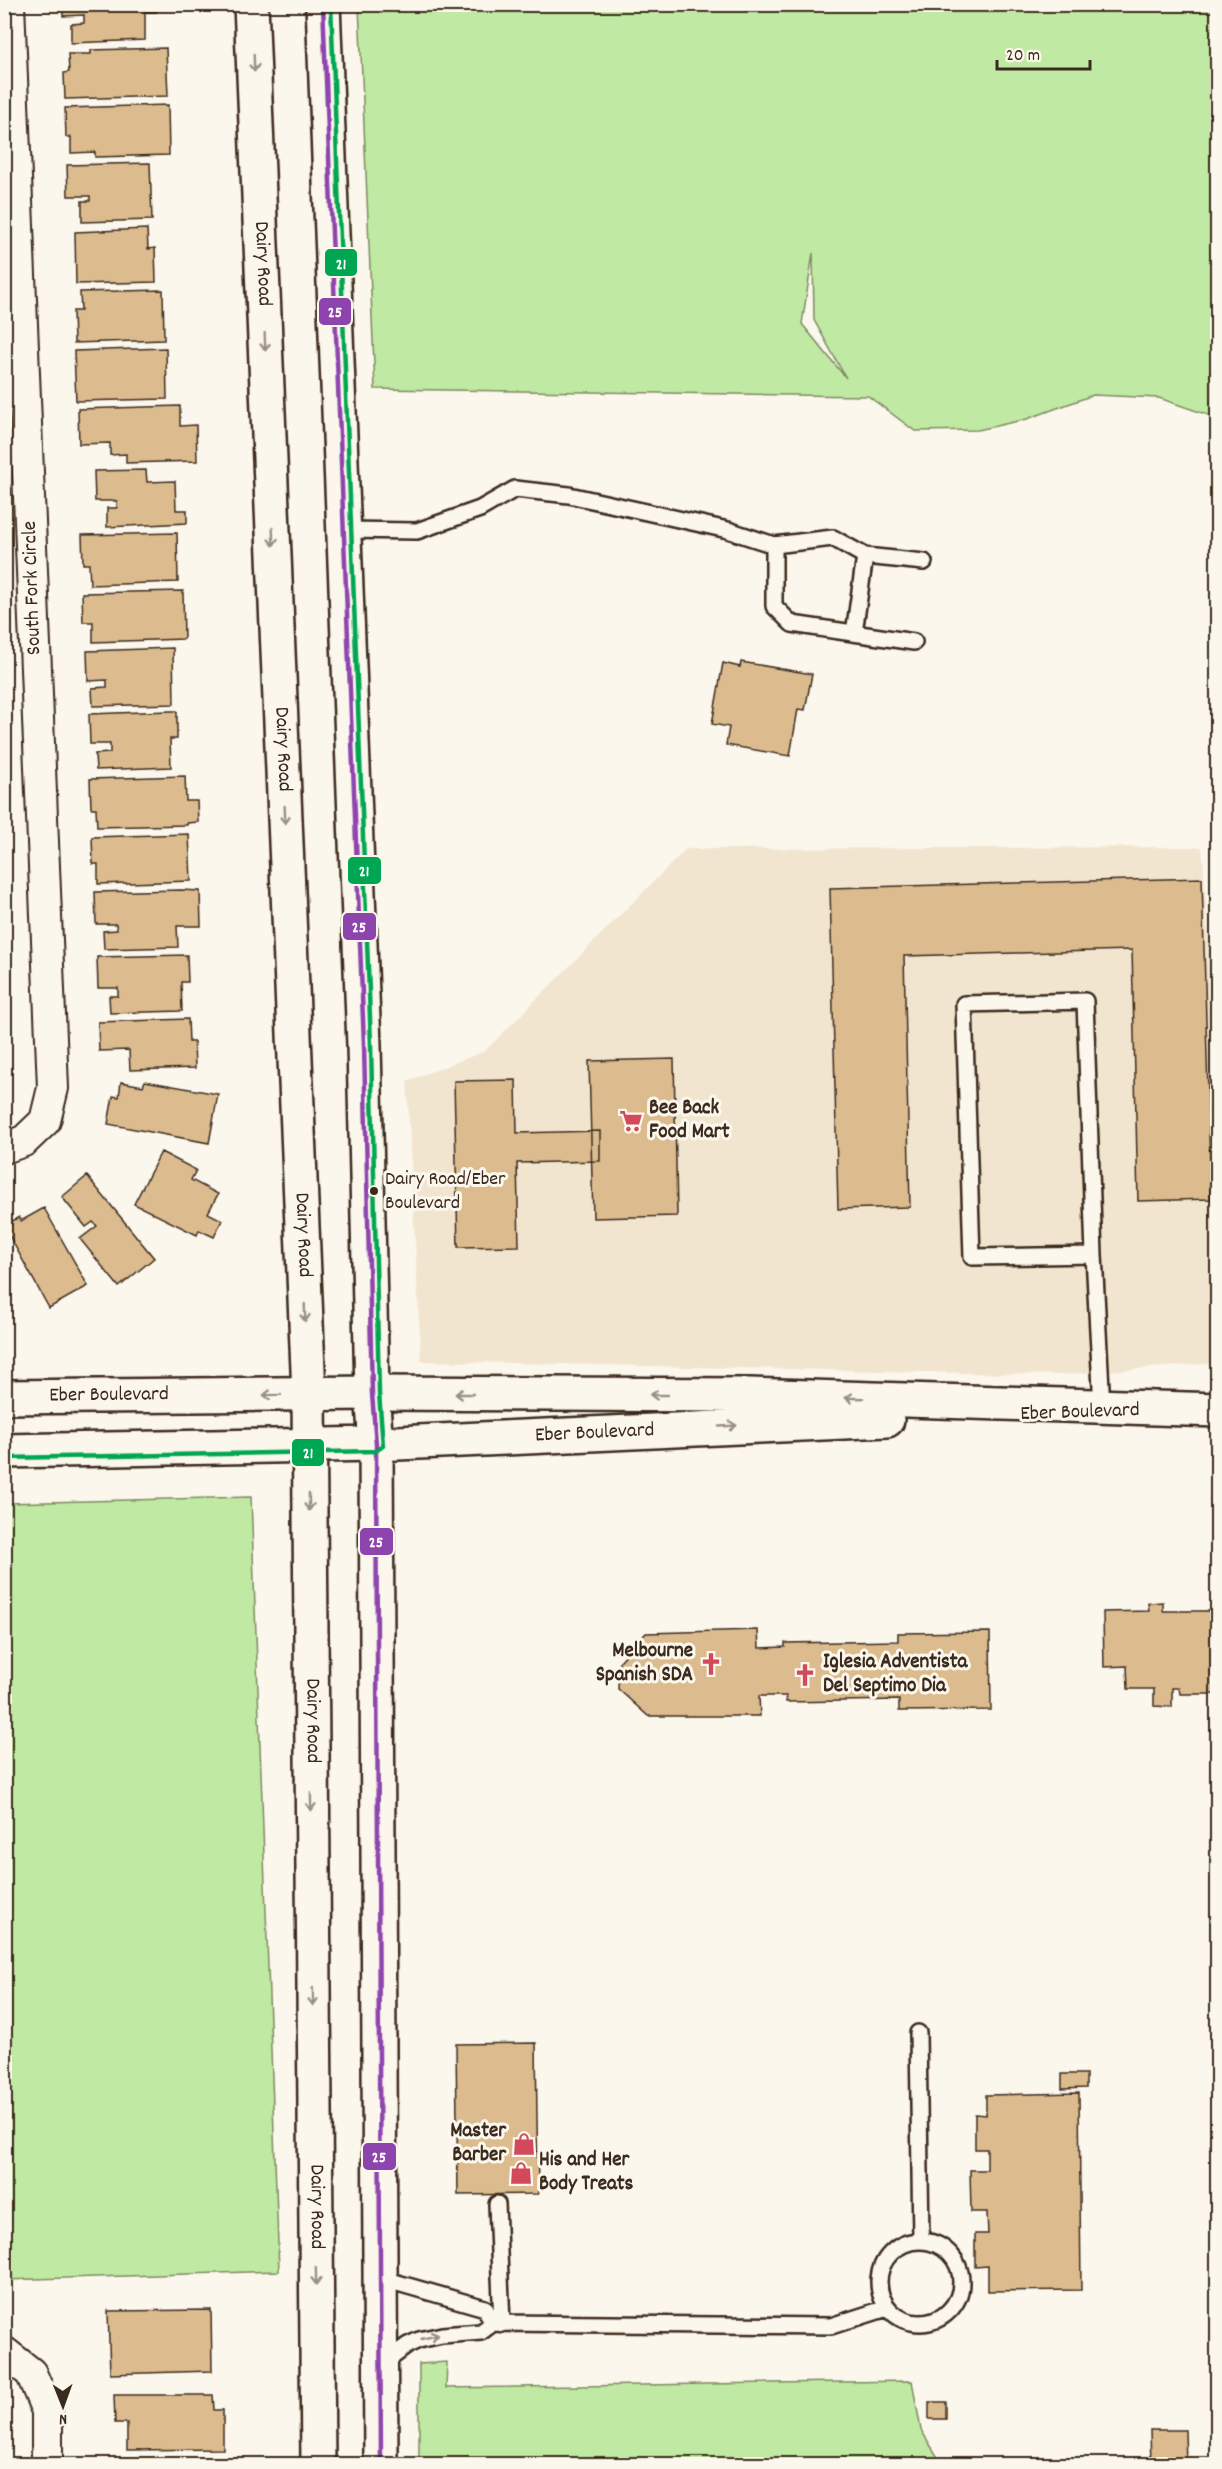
<svg xmlns="http://www.w3.org/2000/svg" width="1222" height="2469" viewBox="0 0 1222 2469" font-family="Dekko,sans-serif">
<rect width="100%" height="100%" fill="#fbf7ec"/>
<filter id="ink" filterUnits="userSpaceOnUse"><feTurbulence type="fractalNoise" baseFrequency=".0167" numOctaves="2"/><feDisplacementMap in="SourceGraphic" scale="12" xChannelSelector="R" yChannelSelector="G"/><feConvolveMatrix kernelMatrix="1 2 1 2 8 2 1 2 1" color-interpolation-filters="sRGB"/></filter>
<g filter="url(#ink)">
<!-- built -->
<path fill="#f2e5d0" d="M 1202,847 L 1215,1031 L 1217,1363 L 1057,1375 L 421,1361 L 407,1081 L 485,1051 L 686,849 Z"/>
<!-- green -->
<path fill="#c0e9a4" stroke="#7e8a61" stroke-width="1.5" fill-rule="evenodd" d="M 359,5 L 1217,5 L 1217,418 L 1159,398 L 1093,395 L 1027,419 L 978,430 L 915,431 L 868,396 L 375,389 ZM 813,253 L 814,320 L 846,378 L 802,324 Z
M 251,1497 L 279,2271 L 5,2280 L 5,1503 Z
M 447,2362 L 446,2388 L 912,2381 L 921,2430 L 942,2464 L 419,2464 L 419,2364 Z"/>
<!-- building -->
<path fill="#dcbc8f" stroke="#3b2a1e" stroke-width="1.5" d="M 63,4 L 155,4 L 156,12 L 145,12 L 145,40 L 71,43 L 71,24 L 84,23 L 84,15 L 63,16 Z
M 166,48 L 168,96 L 65,99 L 64,73 L 69,72 L 68,54 L 91,54 L 91,50 Z
M 168,105 L 169,155 L 95,157 L 95,152 L 71,153 L 71,137 L 66,137 L 65,108 Z
M 150,163 L 152,220 L 82,222 L 82,201 L 90,201 L 90,196 L 68,196 L 67,165 Z
M 147,229 L 148,249 L 155,248 L 156,282 L 76,284 L 75,232 Z
M 163,290 L 164,340 L 74,343 L 73,311 L 81,311 L 80,292 Z
M 166,348 L 167,399 L 76,401 L 74,351 Z
M 180,406 L 180,426 L 196,425 L 197,461 L 126,463 L 126,454 L 110,455 L 110,443 L 79,444 L 78,409 Z
M 146,470 L 147,482 L 175,481 L 176,510 L 187,510 L 187,523 L 107,527 L 107,508 L 117,508 L 117,501 L 95,501 L 94,471 Z
M 177,533 L 178,582 L 90,585 L 89,564 L 83,564 L 82,535 Z
M 183,591 L 184,639 L 93,642 L 93,622 L 83,622 L 82,593 Z
M 173,648 L 174,704 L 93,706 L 92,688 L 107,687 L 107,680 L 88,681 L 87,651 Z
M 741,662 L 812,674 L 805,710 L 798,709 L 790,756 L 726,745 L 729,727 L 712,724 L 723,663 L 740,667 Z
M 170,711 L 177,711 L 177,739 L 170,739 L 171,767 L 96,770 L 95,754 L 110,753 L 110,744 L 90,744 L 89,714 Z
M 185,776 L 186,801 L 197,801 L 198,822 L 187,823 L 187,825 L 97,827 L 96,808 L 91,808 L 90,779 Z
M 189,834 L 191,881 L 98,884 L 98,864 L 93,864 L 92,837 Z
M 1202,878 L 1211,1199 L 1138,1201 L 1132,950 L 904,956 L 910,1207 L 838,1209 L 830,888 Z
M 181,890 L 200,891 L 201,926 L 177,926 L 178,947 L 104,949 L 103,931 L 117,930 L 116,924 L 96,924 L 95,892 Z
M 187,955 L 188,982 L 181,982 L 182,1011 L 110,1013 L 109,996 L 118,996 L 118,988 L 98,988 L 97,957 Z
M 188,1019 L 189,1042 L 194,1042 L 195,1068 L 130,1070 L 129,1050 L 99,1051 L 98,1022 Z
M 674,1059 L 677,1216 L 593,1218 L 589,1061 Z
M 516,1080 L 517,1133 L 600,1131 L 600,1161 L 517,1163 L 519,1246 L 458,1247 L 454,1081 Z
M 145,1081 L 218,1094 L 209,1143 L 108,1124 L 113,1096 L 119,1097 L 121,1082 L 143,1086 Z
M 161,1152 L 196,1170 L 191,1180 L 218,1194 L 208,1213 L 222,1220 L 214,1237 L 199,1230 L 197,1235 L 134,1204 Z
M 87,1176 L 154,1258 L 119,1287 L 80,1239 L 97,1226 L 93,1222 L 86,1227 L 62,1197 Z
M 44,1208 L 88,1286 L 49,1308 L 4,1226 L 19,1217 L 21,1221 Z
M 1163,1602 L 1163,1611 L 1218,1611 L 1218,1694 L 1180,1694 L 1179,1688 L 1172,1688 L 1172,1707 L 1154,1706 L 1154,1689 L 1128,1689 L 1127,1666 L 1104,1667 L 1103,1612 L 1149,1611 L 1148,1603 Z
M 758,1630 L 759,1648 L 785,1647 L 785,1643 L 898,1641 L 898,1633 L 990,1632 L 991,1710 L 899,1711 L 899,1700 L 786,1702 L 786,1696 L 759,1696 L 760,1716 L 648,1716 L 618,1689 L 619,1662 L 646,1633 Z
M 536,2043 L 538,2194 L 458,2195 L 456,2044 Z
M 1062,2074 L 1086,2074 L 1086,2088 L 1062,2089 Z
M 1079,2093 L 1081,2290 L 988,2291 L 988,2266 L 975,2267 L 975,2234 L 988,2234 L 987,2212 L 971,2212 L 970,2170 L 987,2170 L 987,2149 L 975,2149 L 975,2114 L 986,2115 L 986,2095 Z
M 211,2310 L 212,2371 L 110,2374 L 108,2311 Z
M 114,2395 L 213,2395 L 214,2410 L 223,2410 L 223,2449 L 127,2450 L 127,2423 L 115,2423 Z
M 929,2402 L 946,2402 L 946,2419 L 929,2419 Z
M 1150,2430 L 1185,2430 L 1186,2464 L 1151,2464 Z"/>
<g fill="none" stroke-linecap="round" stroke-linejoin="round">
<!-- lane casing -->
<g stroke="#3b2a1e" stroke-width="20">
<path id="lane" d="M 344,530 L 417,531 L 480,509 L 515,489 L 569,495 L 728,530 L 774,545 L 774,606 L 792,624 L 914,642
M 774,545 L 833,538 L 865,556 L 924,562
M 854,633 L 865,556
M 1094,1255 L 1085,1001 L 964,1004 L 972,1257 L 1094,1255 L 1102,1407
M 918,2033 L 921,2241
M 497,2204 L 502,2324
M879 2282a41 41 0 1 1 82 0a41 41 0 1 1-82 0Z
M 380,2278 L 485,2308 L 493,2323 L 481,2332 L 442,2335 L 419,2340 L 408,2345 L 380,2366
M 493,2323 L 831,2326 L 887,2308"/>
</g>
<!-- street casing -->
<g stroke="#3b2a1e" stroke-width="34">
<path id="street" d="M 4,1148 L 24,1141 L 45,1121 L 53,1088 L 9,4
M 4,2352 L 31,2373 L 47,2411 L 47,2464"/>
</g>
<!-- secondary casing -->
<g stroke="#3b2a1e" stroke-width="38">
<g id="secondary">
<path id="s1" d="M 251,4 L 309,1394 L 318,2464"/>
<path d="M 323,4 L 364,1045 L 372,1393 L 376,1444 L 381,2464"/>
<path id="s2" d="M 4,1397 L 372,1393 L 750,1395 L 1218,1410"/>
<path id="s3" d="M 4,1451 L 376,1444 L 887,1420"/>
</g>
</g>
<!-- lane -->
<use href="#lane" stroke="#fbf7ec" stroke-width="15"/>
<!-- street -->
<use href="#street" stroke="#fbf7ec" stroke-width="30"/>
<!-- secondary -->
<use href="#secondary" stroke="#fbf7ec" stroke-width="33"/>
<!-- bus-1 casing -->
<g stroke="#fbf7ec" stroke-width="9">
<path id="bus-1" d="M 323,4 L 364,1045 L 372,1393 L 376,1444 L 381,2464"/>
</g>
<!-- bus-2 casing -->
<g stroke="#fbf7ec" stroke-width="9">
<path id="bus-2" d="M 4,1458 L 376,1451 L 383,1446 L 379,1393 L 371,1045 L 331,4"/>
</g>
<!-- bus-1 -->
<use href="#bus-1" stroke="#8e44ad" stroke-width="4.5"/>
<!-- bus-2 -->
<use href="#bus-2" stroke="#00a651" stroke-width="4.5"/>
</g>
<!-- one-way arrows -->
<defs><path id="oneway-shaft" d="M-6 0H5M1.5-3L5.5 0L1.5 3" fill="none" stroke-width="1.6" stroke-linecap="round" stroke-linejoin="round" transform="scale(1.5)"/></defs>
<g stroke="#9b9085">
<use href="#oneway-shaft" transform="translate(254 63) rotate(88)"/>
<use href="#oneway-shaft" transform="translate(265 342) rotate(88)"/>
<use href="#oneway-shaft" transform="translate(273 537) rotate(88)"/>
<use href="#oneway-shaft" transform="translate(285 815) rotate(88)"/>
<use href="#oneway-shaft" transform="translate(305 1313) rotate(88)"/>
<use href="#oneway-shaft" transform="translate(464 1394) rotate(-180)"/>
<use href="#oneway-shaft" transform="translate(272 1395) rotate(179)"/>
<use href="#oneway-shaft" transform="translate(659 1395) rotate(-180)"/>
<use href="#oneway-shaft" transform="translate(854 1398) rotate(-178)"/>
<use href="#oneway-shaft" transform="translate(728 1426) rotate(-3)"/>
<use href="#oneway-shaft" transform="translate(309 1502) rotate(89)"/>
<use href="#oneway-shaft" transform="translate(311 1802) rotate(89)"/>
<use href="#oneway-shaft" transform="translate(313 1997) rotate(89)"/>
<use href="#oneway-shaft" transform="translate(316 2276) rotate(89)"/>
<use href="#oneway-shaft" transform="translate(430 2337) rotate(-13)"/>
</g>
</g>
<!-- icons -->
<defs>
<g id="supermarket-bare" transform="scale(1.8)"><path d="M-6-5.5h2.5l.6 2H6L4.5 2H-2.5L-4.4-4H-6ZM-1.5 3.2a1.3 1.3 0 1 0 .1 0ZM3 3.2a1.3 1.3 0 1 0 .1 0Z" fill="#d1495b" stroke="#fbf7ec" stroke-width="2.5" paint-order="stroke"/></g>
<g id="church-bare" transform="scale(1.8)"><path d="M-1.2-6h2.4v3.5h3.3v2.4h-3.3V6h-2.4V-.1h-3.3v-2.4h3.3Z" fill="#d1495b" stroke="#fbf7ec" stroke-width="2.5" paint-order="stroke"/></g>
<g id="shop-bare" transform="scale(1.8)"><path d="M-5-2.5h2.3a2.7 3.5 0 0 1 5.4 0H5L5.5 6h-11ZM-1.5-2.5h3a1.5 2.3 0 0 0-3 0Z" fill="#d1495b" stroke="#fbf7ec" stroke-width="2.5" paint-order="stroke"/></g>
</defs>
<g fill-rule="evenodd">
<use href="#supermarket-bare" x="631" y="1121"/>
<use href="#church-bare" x="711" y="1664"/>
<use href="#church-bare" x="805" y="1675"/>
<use href="#shop-bare" x="524" y="2144"/>
<use href="#shop-bare" x="521" y="2173"/>
</g>
<!-- markers -->
<circle fill="#3b2a1e" stroke="#fbf7ec" stroke-width="2" cx="374" cy="1191" r="5"/>
<g text-anchor="middle" dominant-baseline="central" stroke-width="6" stroke-linejoin="round" paint-order="stroke">
<!-- bus labels -->
<g font-size="20" fill="#3b2a1e" stroke="#fbf7ec" text-anchor="start">
<text x="385" y="1180">Dairy Road/Eber<tspan x="385" dy="24">Boulevard</tspan></text>
</g>
<!-- street labels -->
<g font-size="21" fill="#3b2a1e" stroke="#fbf7ec">
<text stroke="none"><textPath href="#s1" startOffset="260">Dairy Road</textPath></text>
<text transform="translate(33 588) rotate(-92)">South Fork Circle</text>
<text stroke="none"><textPath href="#s1" startOffset="746">Dairy Road</textPath></text>
<text stroke="none"><textPath href="#s1" startOffset="1232">Dairy Road</textPath></text>
<text stroke="none"><textPath href="#s2" startOffset="105">Eber Boulevard</textPath></text>
<text transform="translate(1080 1413) rotate(-2)">Eber Boulevard</text>
<text stroke="none"><textPath href="#s3" startOffset="591">Eber Boulevard</textPath></text>
<text stroke="none"><textPath href="#s1" startOffset="1718">Dairy Road</textPath></text>
<text stroke="none"><textPath href="#s1" startOffset="2204">Dairy Road</textPath></text>
</g>
<!-- poi labels -->
<g font-size="21" font-weight="bold" fill="#3b2a1e" stroke="#fbf7ec" text-anchor="start">
<text x="649" y="1109">Bee Back<tspan x="649" dy="24">Food Mart</tspan></text>
<text x="693" y="1652" text-anchor="end">Melbourne<tspan x="693" dy="24">Spanish SDA</tspan></text>
<text x="823" y="1663">Iglesia Adventista<tspan x="823" dy="24">Del Septimo Dia</tspan></text>
<text x="506" y="2132" text-anchor="end">Master<tspan x="506" dy="24">Barber</tspan></text>
<text x="539" y="2161">His and Her<tspan x="539" dy="24">Body Treats</tspan></text>
</g>
</g>
<g stroke="#fbf7ec" stroke-width="2">
<rect x="324" y="248" width="34" height="29" rx="6" fill="#00a651"/>
<rect x="318" y="297" width="34" height="29" rx="6" fill="#8e44ad"/>
<rect x="347" y="856" width="35" height="29" rx="6" fill="#00a651"/>
<rect x="342" y="912" width="35" height="29" rx="6" fill="#8e44ad"/>
<rect x="291" y="1438" width="34" height="29" rx="6" fill="#00a651"/>
<rect x="359" y="1527" width="35" height="29" rx="6" fill="#8e44ad"/>
<rect x="362" y="2142" width="35" height="29" rx="6" fill="#8e44ad"/>
</g>
<g font-size="16" text-anchor="middle" font-weight="bold" fill="#fff">
<text x="341" y="269">21</text>
<text x="335" y="317">25</text>
<text x="364" y="876">21</text>
<text x="359" y="932">25</text>
<text x="308" y="1458">21</text>
<text x="376" y="1547">25</text>
<text x="379" y="2162">25</text>
</g>
<!-- margin -->
<rect width="1222" height="2469" fill="none" stroke="#fbf7ec" stroke-width="24"/>
<rect x="12" y="12" width="1198" height="2445" fill="none" stroke="#3b2a1e" stroke-width="2" filter="url(#ink)"/>
<!-- north arrow -->
<g transform="translate(63 2406) rotate(179)" stroke="#fbf7ec" stroke-width="4.5" paint-order="stroke">
<path d="M0-4.5L10 22L0 15L-10 22Z" fill="#3b2a1e"/>
<text y="-9" font-size="16" font-weight="bold" text-anchor="middle" fill="#3b2a1e">N</text>
</g>
<!-- scale -->
<path d="M997 60v9h93v-9" fill="none" stroke="#3b2a1e" stroke-width="3"/>
<text x="1006" y="60" font-size="18" fill="#3b2a1e" stroke="#fbf7ec" stroke-width="4.5" paint-order="stroke">20 m</text>
</svg>
